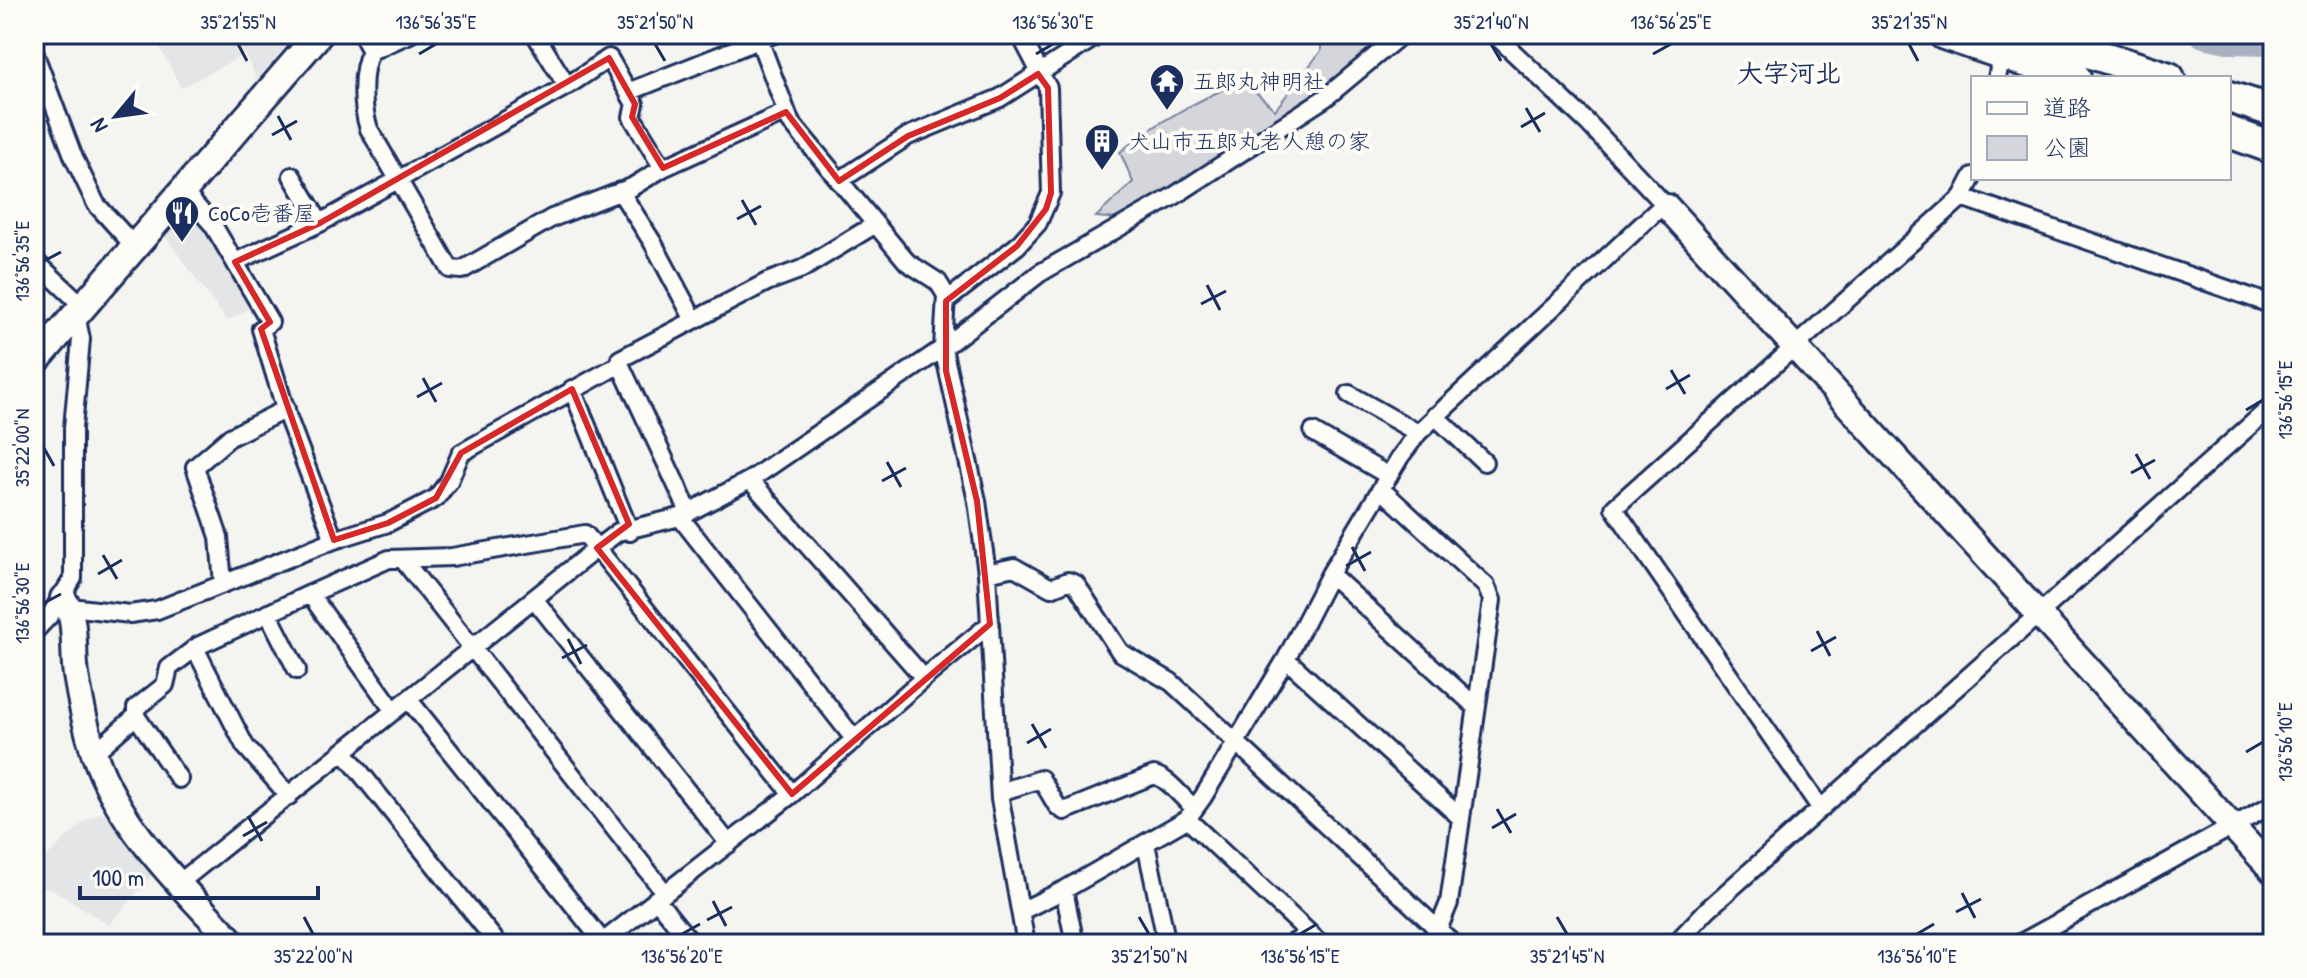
<svg xmlns="http://www.w3.org/2000/svg" width="2307" height="978" viewBox="0 0 2307 978" font-family="'Patrick Hand','Klee One',sans-serif">
<rect width="100%" height="100%" fill="#f4f4f1"/>
<filter id="ink" filterUnits="userSpaceOnUse"><feTurbulence type="fractalNoise" baseFrequency=".0125" numOctaves="2"/><feDisplacementMap in="SourceGraphic" scale="16" xChannelSelector="R" yChannelSelector="G"/><feConvolveMatrix kernelMatrix="1 2 1 2 8 2 1 2 1" color-interpolation-filters="sRGB"/></filter>
<g filter="url(#ink)">
<!-- built -->
<path fill="#e4e5e6" d="M 153,34 L 296,34 L 257,80 L 245,54 L 181,88 Z
M 192,206 L 255,305 L 227,321 L 165,236 Z
M 102,812 L 155,872 L 109,925 L 52,889 L 34,886 L 37,865 L 85,821 Z"/>
<!-- green -->
<path fill="#d4d6db" stroke="#78829c" stroke-width="2" d="M 1321,34 L 1389,34 L 1322,92 L 1166,191 L 1118,219 L 1096,217 L 1133,182 L 1120,152 C 1157,121 1200,100 1243,80 L 1275,110 L 1321,51 Z"/>
<g fill="none" stroke-linecap="round" stroke-linejoin="round">
<!-- river -->
<path stroke="#aab0bf" stroke-width="28" d="M 2204,34 L 2232,40 L 2273,41"/>
<!-- street casing -->
<g stroke="#1b2f5e" stroke-width="22">
<path id="street" d="M 362,34 L 371,51 C 360,71 362,108 369,129 L 450,269 L 462,270 L 552,218 L 632,187 L 663,168 L 786,112
M 535,34 L 567,86
M 757,34 L 790,121 L 907,262 L 938,282 L 946,295 L 943,348 L 977,501 L 987,573 L 1000,799 L 1026,944
M 1494,34 L 1588,123 L 1667,207
M 371,51 L 410,34
M 34,52 L 74,158 L 96,204 L 134,246
M 1997,78 L 2002,53
M 628,92 L 774,34
M 292,176 L 320,223
M 839,181 L 908,136 L 1000,98 L 1100,34
M 182,190 L 213,225 L 270,322 L 261,329 L 288,418 L 334,540
M 620,191 L 653,243 L 694,320
M 1962,197 L 2273,305
M 34,260 L 83,306
M 235,262 L 320,223 L 567,86 L 609,58 L 635,104 L 632,117 L 663,168
M 946,301 L 1017,246 L 1038,223 L 1051,193 L 1048,88 L 1020,34
M 620,364 L 689,512
M 572,389 L 630,532
M 1349,394 L 1418,433
M 1435,416 L 1484,462
M 1313,432 L 1389,476
M 1381,489 L 1486,586 L 1492,600 L 1449,903 L 1438,930 L 1427,944
M 680,517 L 855,740
M 404,561 L 665,893
M 987,573 L 1014,567 L 1051,588 L 1068,581 L 1076,584 L 1120,652 L 1171,682 L 1454,944
M 1330,574 L 1476,707
M 223,584 L 219,537 L 195,467 L 230,437 L 286,409
M 535,600 L 729,844
M 71,607 L 130,614 L 157,610 L 334,540 L 388,523 L 436,498 L 449,481 L 461,453 L 620,364 L 620,359 L 767,282 L 802,269 L 874,225
M 268,613 L 297,670
M 34,632 L 51,614 L 73,578 L 73,428 L 81,339 L 76,315
M 195,648 L 245,746 L 289,796
M 1286,659 L 1461,818
M 924,678 L 990,624
M 409,700 L 603,942
M 394,711 L 310,594 L 389,559 L 452,557 L 585,534 L 597,548 L 618,532 L 680,517 L 750,480 L 943,348 L 1040,273 L 1174,196 L 1325,98 L 1402,34
M 136,716 L 179,779
M 344,752 L 498,944
M 94,753 L 136,716 L 136,708 L 165,685 L 169,668 L 198,646 L 310,594
M 1000,792 L 1041,779 L 1057,806 L 1064,811 L 1154,775 C 1171,780 1180,797 1195,808
M 1821,809 L 1614,508 L 1962,197 L 1973,176
M 1187,819 L 1321,944
M 1146,844 L 1167,944
M 179,883 L 597,548 L 792,794
M 656,899 L 692,944
M 1021,911 L 1064,890
M 600,944 L 792,794 L 924,678 L 750,480
M 1075,944 L 1064,890 L 1187,819 L 1203,797 L 1286,659 L 1330,574 L 1400,457 L 1418,433 L 1664,204
M 1292,944 L 1310,933
M 1675,944 L 1708,909 L 2273,405
M 2019,944 L 2273,804"/>
</g>
<!-- secondary casing -->
<g stroke="#1b2f5e" stroke-width="30">
<path id="secondary" d="M 1667,207 L 2273,871
M 63,598 C 78,618 72,650 76,675 C 80,700 86,728 94,753 C 119,828 182,887 235,944"/>
</g>
<!-- primary casing -->
<g stroke="#1b2f5e" stroke-width="32">
<path id="primary" d="M 34,363 L 319,34"/>
</g>
<!-- highway casing -->
<g stroke="#1b2f5e" stroke-width="36">
<path id="highway" d="M 1944,34 L 2075,78
M 2032,34 L 2169,78
M 2229,97 L 2273,111
M 2229,132 L 2273,148"/>
</g>
<!-- street -->
<use href="#street" stroke="#fdfcf7" stroke-width="16"/>
<!-- secondary -->
<use href="#secondary" stroke="#fdfcf7" stroke-width="24"/>
<!-- primary -->
<use href="#primary" stroke="#fdfcf7" stroke-width="26"/>
<!-- highway -->
<use href="#highway" stroke="#fdfcf7" stroke-width="30"/>
</g>
</g>
<!-- marked area -->
<path fill="none" stroke="#d62828" stroke-width="6" stroke-linejoin="round" d="M 609,58 L 635,104 L 632,117 L 663,168 L 786,112 L 839,181 L 908,136 L 1000,98 L 1038,74 L 1048,88 L 1051,193 L 1046,209 L 1017,246 L 946,301 L 946,371 L 977,501 L 990,624 L 792,794 L 597,548 L 629,524 L 572,389 L 461,453 L 436,498 L 388,523 L 334,540 L 261,329 L 270,322 L 235,262 L 320,223 Z"/>
<!-- ticks -->
<path fill="none" stroke="#1b2f5e" stroke-width="3" d="M 238,44 L 247,61M 655,44 L 665,61M 1491,44 L 1501,61M 1909,44 L 1918,61M 419,54 L 436,44M 1036,54 L 1053,44M 1653,54 L 1671,44M 1526,108 L 1540,132M 278,116 L 291,140M 1521,127 L 1545,113M 272,135 L 297,121M 742,200 L 756,225M 737,219 L 761,206M 44,261 L 61,252M 1207,285 L 1220,310M 1201,304 L 1226,291M 1671,370 L 1685,394M 423,378 L 436,402M 1666,389 L 1690,375M 417,397 L 442,383M 2246,410 L 2263,400M 44,448 L 54,466M 2136,454 L 2150,479M 887,462 L 901,487M 2131,473 L 2155,460M 882,481 L 906,468M 1352,547 L 1365,571M 103,555 L 117,579M 1346,566 L 1371,552M 98,574 L 122,560M 44,603 L 61,594M 1817,631 L 1830,656M 568,639 L 581,664M 1811,651 L 1836,637M 562,658 L 587,645M 1032,724 L 1046,748M 1027,743 L 1051,729M 2246,752 L 2263,742M 1497,809 L 1511,833M 248,816 L 262,841M 1492,828 L 1516,814M 243,836 L 267,822M 1962,893 L 1975,918M 713,901 L 726,926M 1956,912 L 1981,899M 304,917 L 313,934M 1139,917 L 1149,934M 1557,917 L 1567,934M 707,920 L 732,907M 682,934 L 700,924M 1300,934 L 1317,924M 1917,934 L 1934,924"/>
<!-- icons -->
<defs>
<g id="temple-pin" transform="scale(1.8)"><path d="M0 17L-7.5 6A9.5 9.5 0 1 1 7.5 6Z" fill="#1b2f5e" stroke="#fdfcf7"/><path d="M0-6L5-2H3V0L6.5 2.5H4V6H1.5V3h-3V6H-4V2.5H-6.5L-3 0V-2H-5Z" fill="#fff"/></g>
<g id="building-pin" transform="scale(1.8)"><path d="M0 17L-7.5 6A9.5 9.5 0 1 1 7.5 6Z" fill="#1b2f5e" stroke="#fdfcf7"/><path d="M-4-6H4V6H1V3H-1V6H-4ZM-2.5-4.3h1.7v1.8h-1.7ZM.8-4.3h1.7v1.8H.8ZM-2.5-1h1.7V.8h-1.7ZM.8-1h1.7V.8H.8Z" fill="#fff"/></g>
<g id="restaurant-pin" transform="scale(1.8)"><path d="M0 17L-7.5 6A9.5 9.5 0 1 1 7.5 6Z" fill="#1b2f5e" stroke="#fdfcf7"/><path d="M-5-6h1v4h1v-4h1v4h1v-4h1v5L-1.5 .5V6h-2V.5L-5-1ZM5-6V6H3V1.5H1.5Q1.5-4 5-6Z" fill="#fff"/></g>
</defs>
<g fill-rule="evenodd">
<use href="#temple-pin" x="1167" y="81"/>
<use href="#building-pin" x="1102" y="141"/>
<use href="#restaurant-pin" x="182" y="213"/>
</g>
<g text-anchor="middle" dominant-baseline="central" stroke-width="8" stroke-linejoin="round" paint-order="stroke">
<!-- poi labels -->
<g font-size="22" fill="#1b2f5e" stroke="#fdfcf7" text-anchor="start">
<text x="1193" y="81">五郎丸神明社</text>
<text x="1128" y="141">犬山市五郎丸老人憩の家</text>
<text x="208" y="213">CoCo壱番屋</text>
</g>
<!-- quarter labels -->
<g font-size="26" font-weight="bold" fill="#1b2f5e" stroke="#fdfcf7">
<text x="1789" y="72">大字河北</text>
</g>
</g>
<!-- margin -->
<rect width="2307" height="978" fill="none" stroke="#fdfcf7" stroke-width="88"/>
<!-- legend -->
<rect x="1971" y="76" width="260" height="104" fill="#fdfcf7" stroke="#a3aaba" stroke-width="2"/>
<rect x="1987" y="102" width="40" height="12" fill="#fdfcf7" stroke="#a3aaba" stroke-width="2"/>
<text x="2043" y="116" font-size="24" fill="#1b2f5e">道路</text>
<rect x="1987" y="136" width="40" height="24" fill="#d4d6db" stroke="#a3aaba" stroke-width="2"/>
<text x="2043" y="156" font-size="24" fill="#1b2f5e">公園</text>
<!-- north arrow -->
<g transform="translate(116 116) rotate(241)" stroke="#fdfcf7" stroke-width="6" paint-order="stroke">
<path d="M0-6L14 30L0 20L-14 30Z" fill="#1b2f5e"/>
<text y="-12" font-size="22" font-weight="bold" text-anchor="middle" fill="#1b2f5e">N</text>
</g>
<!-- scale -->
<path d="M80 886v12h238v-12" fill="none" stroke="#1b2f5e" stroke-width="4"/>
<text x="92" y="886" font-size="24" fill="#1b2f5e" stroke="#fdfcf7" stroke-width="6" paint-order="stroke">100 m</text>
<rect x="44" y="44" width="2219" height="890" fill="none" stroke="#1b2f5e" stroke-width="3"/>
<g font-size="20" text-anchor="middle" fill="#1b2f5e">
<text x="238" y="29">35°21'55"N</text>
<text x="436" y="29">136°56'35"E</text>
<text x="655" y="29">35°21'50"N</text>
<text x="1053" y="29">136°56'30"E</text>
<text x="1491" y="29">35°21'40"N</text>
<text x="1671" y="29">136°56'25"E</text>
<text x="1909" y="29">35°21'35"N</text>
<text transform="translate(22 261) rotate(-90)" y="7">136°56'35"E</text>
<text transform="translate(2285 400) rotate(-90)" y="7">136°56'15"E</text>
<text transform="translate(22 448) rotate(-90)" y="7">35°22'00"N</text>
<text transform="translate(22 603) rotate(-90)" y="7">136°56'30"E</text>
<text transform="translate(2285 742) rotate(-90)" y="7">136°56'10"E</text>
<text x="313" y="963">35°22'00"N</text>
<text x="682" y="963">136°56'20"E</text>
<text x="1149" y="963">35°21'50"N</text>
<text x="1300" y="963">136°56'15"E</text>
<text x="1567" y="963">35°21'45"N</text>
<text x="1917" y="963">136°56'10"E</text>
</g>
</svg>
